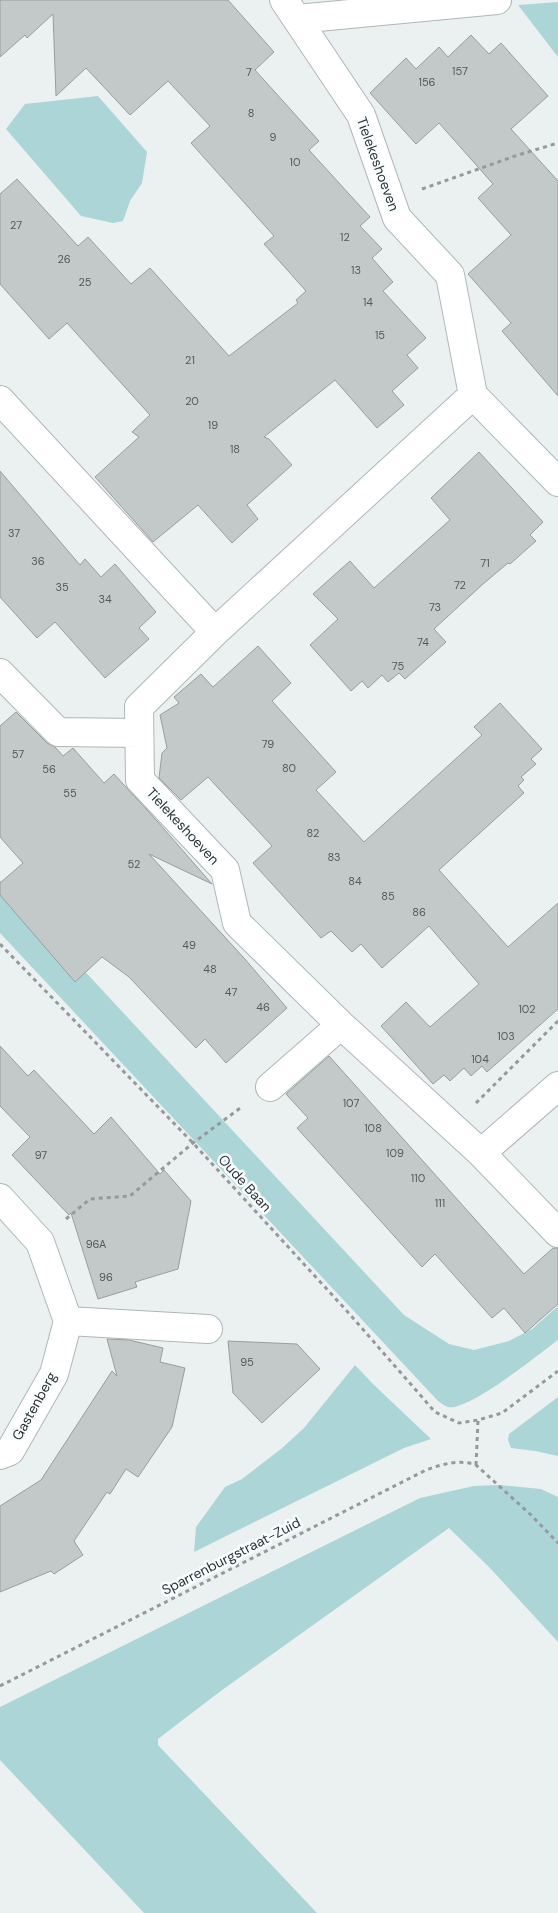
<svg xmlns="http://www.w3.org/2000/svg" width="558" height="1913" viewBox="0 0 558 1913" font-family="'DM Sans',sans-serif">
<rect width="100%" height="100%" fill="#ebf1f1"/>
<!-- green -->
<path fill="#acd5d8" d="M 558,2 L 558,57 L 518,5 Z
M 98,96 L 147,152 L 142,183 L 130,201 L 123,221 L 113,223 L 81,216 L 6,129 L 25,104 Z
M 0,880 L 404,1315 L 449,1344 L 474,1350 L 509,1341 L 532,1329 L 558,1306 L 558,1340 C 539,1354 469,1411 448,1407 C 445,1406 441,1403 438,1401 L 0,933 Z
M 355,1365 L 373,1384 L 431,1439 L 404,1448 L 194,1552 L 196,1527 L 225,1487 L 242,1479 L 281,1449 L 304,1428 Z
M 558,1397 L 558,1456 L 535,1451 L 511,1448 L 508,1440 L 509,1434 Z
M 500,1485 L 541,1489 L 558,1497 L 558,1642 L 489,1567 L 449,1528 L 218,1693 L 158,1739 L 158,1745 L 317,1913 L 144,1913 L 0,1760 L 0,1707 L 420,1498 L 474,1486 Z"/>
<!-- building -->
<path fill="#c3c9c9" stroke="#989e9e" d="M 0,0 L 228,0 L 274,52 L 255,70 L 319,141 L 309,150 L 370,217 L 360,226 L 382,249 L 372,258 L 393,282 L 383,291 L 426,338 L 407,355 L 418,368 L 392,391 L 404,405 L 377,428 L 335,380 L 264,437 L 269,439 L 292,465 L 247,505 L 258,519 L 232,543 L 198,505 L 153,542 L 95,477 L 139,437 L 132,432 L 150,415 L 67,323 L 49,339 L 0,284 L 0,194 L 17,179 L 78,246 L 88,237 L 131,284 L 150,268 L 229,356 L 298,303 L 296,300 L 306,291 L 264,244 L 274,236 L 191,143 L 210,126 L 168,81 L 130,115 L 86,68 L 56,96 L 53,14 L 27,38 L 25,35 L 0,57 Z
M 471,35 L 489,54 L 501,43 L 548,96 L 511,129 L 558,181 L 558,396 L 502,331 L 511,323 L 468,274 L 511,235 L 478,198 L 493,184 L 439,123 L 416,144 L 370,93 L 406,58 L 416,69 L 439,47 L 448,57 Z
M 479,452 L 543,522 L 530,535 L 536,541 L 510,564 L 508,563 L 483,584 L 434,629 L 446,642 L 405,679 L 399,673 L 388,682 L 382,675 L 368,688 L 362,681 L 351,691 L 310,645 L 338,619 L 313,594 L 350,561 L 374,588 L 450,520 L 431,498 Z
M 0,471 L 80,565 L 85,559 L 101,577 L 115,564 L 156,612 L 139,628 L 149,639 L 105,678 L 55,622 L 37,638 L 0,597 Z
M 258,646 L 291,683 L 272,701 L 336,772 L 316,790 L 364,842 L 482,735 L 474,727 L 500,703 L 542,749 L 531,759 L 536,764 L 521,777 L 524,780 L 518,786 L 524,793 L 439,870 L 508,947 L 558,903 L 558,1009 L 487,1072 L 482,1066 L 471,1076 L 464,1068 L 450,1081 L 444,1075 L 433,1084 L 381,1026 L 406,1002 L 430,1027 L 479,984 L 429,926 L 382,968 L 361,944 L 352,952 L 331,931 L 321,938 L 253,863 L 272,846 L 208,777 L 181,800 L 159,778 L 162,753 L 167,748 L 160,715 L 179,703 L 174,697 L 201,674 L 213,687 Z
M 16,712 L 47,743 L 55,747 L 63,756 L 73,748 L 104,783 L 114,774 L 157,821 L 212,884 L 149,854 L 244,958 L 287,1008 L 226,1063 L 205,1039 L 196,1048 L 129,977 L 102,957 L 75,982 L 0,895 L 0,883 L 23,863 L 0,837 L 0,726 Z
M 0,1046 L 28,1076 L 34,1070 L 94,1134 L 111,1117 L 160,1174 L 164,1170 L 191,1201 L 178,1269 L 135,1282 L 137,1287 L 98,1299 L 71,1213 L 69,1215 L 12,1155 L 30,1137 L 0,1106 Z
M 329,1056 L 524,1274 L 553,1248 L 558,1248 L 558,1304 L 525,1333 L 504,1308 L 492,1318 L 435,1254 L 422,1267 L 297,1128 L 308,1118 L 286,1094 Z
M 107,1339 L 129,1340 L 163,1348 L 160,1362 L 185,1368 L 172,1427 L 138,1477 L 126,1469 L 110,1494 L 107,1492 L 74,1541 L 83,1555 L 54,1574 L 51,1571 L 0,1592 L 0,1506 L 41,1480 L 112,1371 L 117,1376 Z
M 228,1341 L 297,1344 L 320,1369 L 262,1423 L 233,1393 Z"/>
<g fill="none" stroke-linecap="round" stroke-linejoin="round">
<!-- minor casing -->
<g stroke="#b0b6b6" stroke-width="30">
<path id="minor" d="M 284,0 L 361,115 L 397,218 L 450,275 L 473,395 L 558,482
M 297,19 L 497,0
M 473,395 L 215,632 L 139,707 L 140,780 L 225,870 L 237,923 L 341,1025 L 481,1153 L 558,1233
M 0,400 L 215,632
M 0,673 L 58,732 L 138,733
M 270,1087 L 341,1025
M 481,1153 L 558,1086
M 0,1198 L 40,1242 L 68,1321 L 54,1374 L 10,1451 L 0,1455
M 68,1321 L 208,1329"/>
</g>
<!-- path -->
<path stroke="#949999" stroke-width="3" stroke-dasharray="4 4" stroke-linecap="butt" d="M 422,189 L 518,155 L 558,143
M 0,944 L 193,1143 L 346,1310 L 435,1412 L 459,1423 L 478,1420 L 502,1413 L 558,1371
M 476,1103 L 558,1021
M 66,1219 L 90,1199 L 130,1196 L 193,1143 L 243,1106
M 476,1465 L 478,1421
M 0,1686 L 426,1470 C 442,1464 460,1459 476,1465 L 530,1514 L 558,1543"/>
<!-- minor -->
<use href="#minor" stroke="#fff" stroke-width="28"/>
</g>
<g text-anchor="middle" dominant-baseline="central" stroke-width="5" stroke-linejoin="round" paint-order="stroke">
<!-- number labels -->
<g font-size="11" fill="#555858">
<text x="460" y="71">157</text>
<text x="249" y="72">7</text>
<text x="427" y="82">156</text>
<text x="251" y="113">8</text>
<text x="273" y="137">9</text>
<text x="295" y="162">10</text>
<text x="16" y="225">27</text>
<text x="345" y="237">12</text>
<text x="64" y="259">26</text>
<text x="356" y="270">13</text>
<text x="85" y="282">25</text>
<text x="368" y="302">14</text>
<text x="380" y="335">15</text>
<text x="190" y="360">21</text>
<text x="192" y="401">20</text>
<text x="213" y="425">19</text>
<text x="235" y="449">18</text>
<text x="14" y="533">37</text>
<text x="38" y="561">36</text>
<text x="485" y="563">71</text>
<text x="460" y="585">72</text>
<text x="62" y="587">35</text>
<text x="105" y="599">34</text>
<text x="435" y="607">73</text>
<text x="423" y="642">74</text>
<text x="398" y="666">75</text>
<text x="268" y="744">79</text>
<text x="18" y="754">57</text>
<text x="289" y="768">80</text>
<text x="49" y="769">56</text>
<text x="70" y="793">55</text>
<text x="313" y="833">82</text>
<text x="334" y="857">83</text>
<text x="134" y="864">52</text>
<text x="355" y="881">84</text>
<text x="388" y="896">85</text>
<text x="419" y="912">86</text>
<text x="189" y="945">49</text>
<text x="210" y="969">48</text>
<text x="231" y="992">47</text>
<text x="263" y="1007">46</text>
<text x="527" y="1009">102</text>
<text x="506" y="1036">103</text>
<text x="480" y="1059">104</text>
<text x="351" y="1103">107</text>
<text x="373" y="1128">108</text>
<text x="395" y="1153">109</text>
<text x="41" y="1155">97</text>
<text x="418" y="1178">110</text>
<text x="440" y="1203">111</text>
<text x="96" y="1244">96A</text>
<text x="106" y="1277">96</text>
<text x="247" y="1362">95</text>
</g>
<!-- street labels -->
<g font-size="14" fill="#303232" stroke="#f8feff">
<text transform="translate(378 164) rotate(70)">Tielekeshoeven</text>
<text transform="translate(183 826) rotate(47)">Tielekeshoeven</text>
<text transform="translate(245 1183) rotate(48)">Oude Baan</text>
<text transform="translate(34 1406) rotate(-61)">Gastenberg</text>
<text transform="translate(231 1556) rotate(-27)">Sparrenburgstraat-Zuid</text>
</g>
</g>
</svg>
